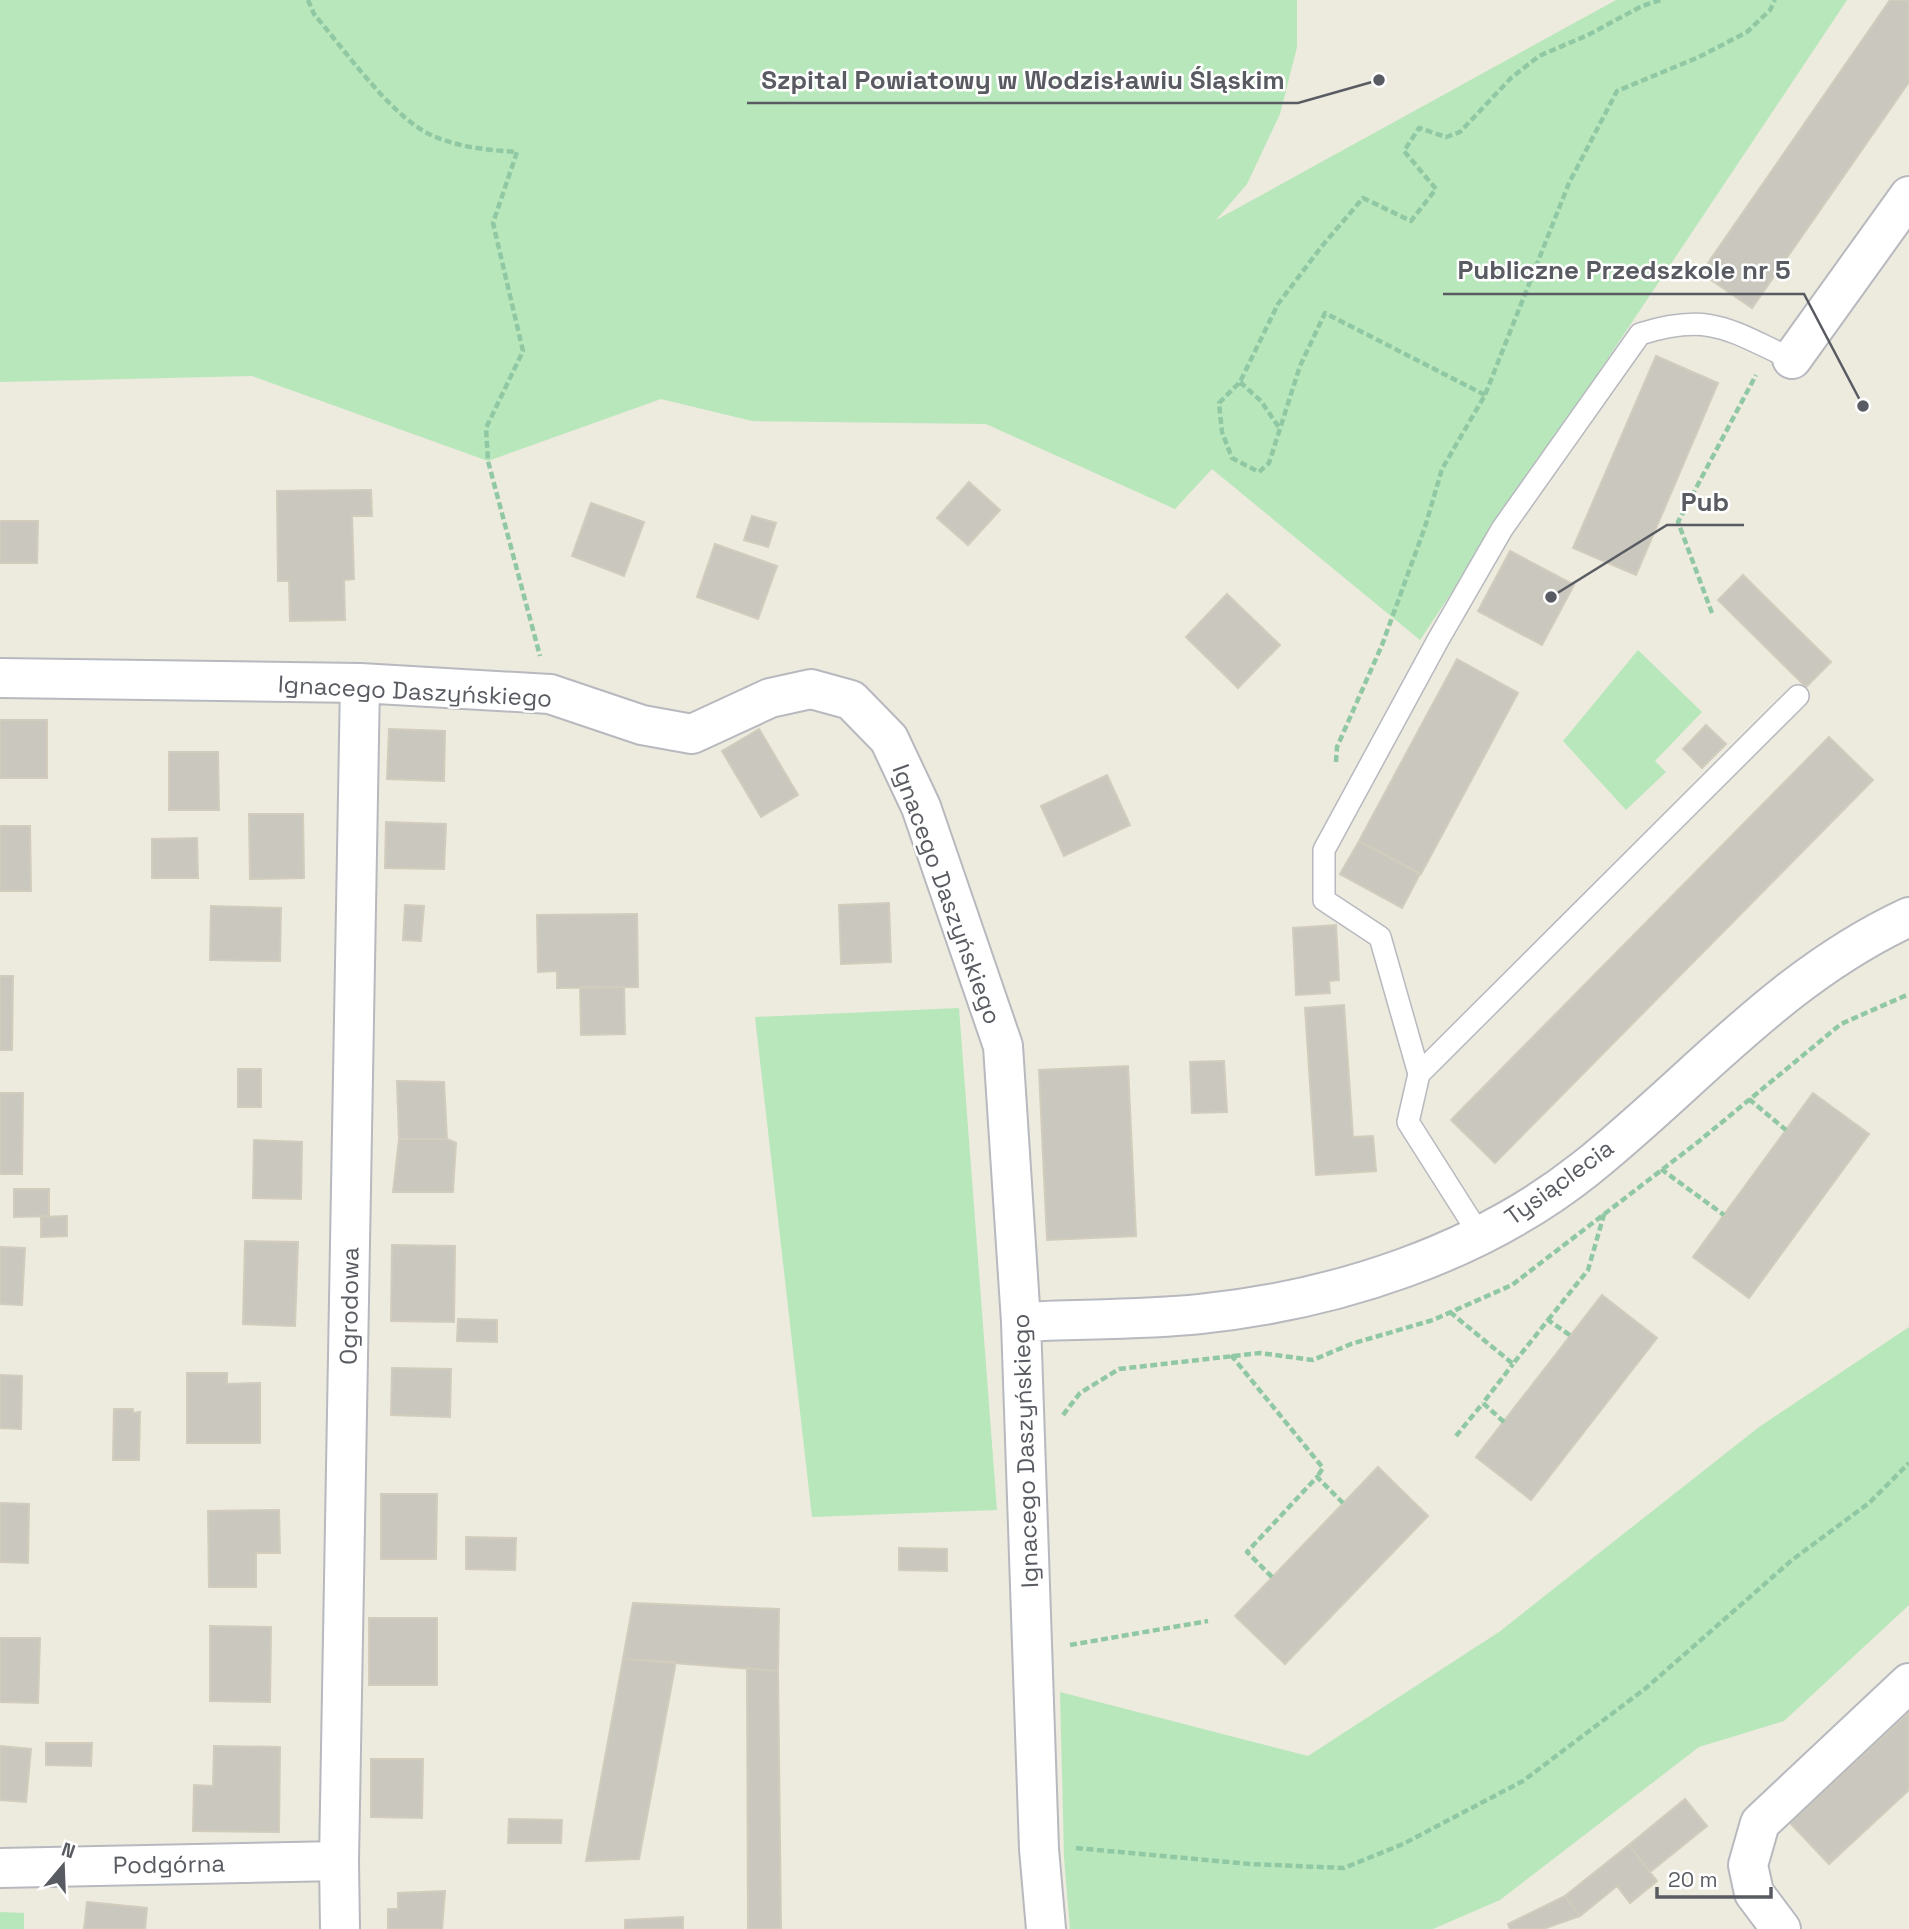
<svg xmlns="http://www.w3.org/2000/svg" width="1909" height="1929" viewBox="0 0 1909 1929" font-family="'Space Grotesk',sans-serif">
<rect width="100%" height="100%" fill="#edeade"/>
<!-- green -->
<path fill="#b8e7bb" d="M 0,0 L 1297,0 L 1297,47 L 1280,114 L 1247,184 L 1216,220 L 1616,0 L 1847,0 L 1420,640 L 1212,469 L 1175,509 L 986,424 L 752,421 L 661,399 L 488,461 L 252,376 L 0,382 Z
M 1638,650 L 1702,712 L 1655,761 L 1666,772 L 1626,810 L 1563,741 Z
M 959,1008 L 997,1510 L 812,1517 L 755,1017 Z
M 1909,1327 L 1909,1605 L 1784,1721 L 1699,1747 L 1500,1900 L 1433,1929 L 1070,1929 L 1064,1857 L 1060,1692 L 1308,1756 L 1499,1632 L 1759,1427 Z
M 0,1912 L 24,1913 L 24,1929 L 0,1929 Z"/>
<!-- building -->
<path fill="#c9c7be" stroke="#d1ccbc" stroke-width="2" d="M 1890,0 L 1909,0 L 1909,82 L 1752,308 L 1701,273 Z
M 1656,356 L 1718,383 L 1636,575 L 1573,548 Z
M 969,482 L 1000,510 L 968,545 L 937,518 Z
M 371,490 L 372,516 L 352,516 L 354,579 L 344,580 L 345,620 L 290,621 L 289,581 L 278,581 L 277,491 Z
M 591,503 L 644,522 L 624,576 L 572,556 Z
M 752,516 L 776,523 L 768,547 L 744,540 Z
M 0,521 L 38,521 L 37,563 L 0,563 Z
M 715,544 L 777,566 L 758,619 L 697,597 Z
M 1510,551 L 1574,585 L 1542,645 L 1478,611 Z
M 1743,575 L 1831,662 L 1806,687 L 1718,600 Z
M 1227,594 L 1280,645 L 1238,688 L 1186,637 Z
M 1457,659 L 1518,693 L 1421,874 L 1359,841 Z
M 0,720 L 47,720 L 47,778 L 0,778 Z
M 1706,725 L 1726,744 L 1702,768 L 1683,749 Z
M 389,729 L 445,731 L 444,781 L 387,779 Z
M 759,729 L 798,795 L 761,817 L 722,751 Z
M 1829,737 L 1873,780 L 1495,1163 L 1451,1120 Z
M 169,752 L 218,752 L 219,810 L 169,810 Z
M 1107,775 L 1130,825 L 1064,856 L 1041,806 Z
M 249,814 L 303,814 L 304,878 L 250,879 Z
M 386,822 L 446,824 L 444,869 L 385,868 Z
M 0,826 L 30,826 L 31,891 L 0,891 Z
M 197,838 L 198,878 L 152,878 L 152,839 Z
M 1359,841 L 1420,874 L 1402,908 L 1340,874 Z
M 889,903 L 891,962 L 841,964 L 839,905 Z
M 405,905 L 424,906 L 421,941 L 403,940 Z
M 211,906 L 281,908 L 280,961 L 210,960 Z
M 637,914 L 638,987 L 557,988 L 557,971 L 538,972 L 537,915 Z
M 1336,925 L 1339,980 L 1329,981 L 1330,993 L 1296,995 L 1293,928 Z
M 0,976 L 13,976 L 12,1050 L 0,1050 Z
M 580,987 L 624,987 L 625,1034 L 581,1035 Z
M 1344,1005 L 1353,1137 L 1373,1136 L 1376,1171 L 1316,1175 L 1305,1008 Z
M 1224,1061 L 1227,1112 L 1192,1113 L 1190,1062 Z
M 1128,1066 L 1136,1236 L 1047,1240 L 1039,1070 Z
M 238,1069 L 261,1069 L 261,1107 L 238,1107 Z
M 397,1081 L 444,1082 L 447,1139 L 399,1139 Z
M 0,1093 L 23,1093 L 22,1174 L 0,1174 Z
M 1813,1093 L 1869,1134 L 1749,1298 L 1693,1257 Z
M 399,1139 L 447,1139 L 456,1143 L 453,1192 L 393,1192 Z
M 254,1140 L 302,1142 L 301,1199 L 253,1198 Z
M 14,1189 L 49,1189 L 49,1216 L 14,1217 Z
M 67,1216 L 67,1236 L 41,1237 L 41,1217 Z
M 245,1241 L 298,1242 L 295,1326 L 243,1324 Z
M 392,1245 L 455,1246 L 454,1322 L 391,1321 Z
M 0,1247 L 25,1248 L 22,1305 L 0,1304 Z
M 1602,1295 L 1657,1338 L 1531,1500 L 1476,1457 Z
M 458,1319 L 497,1320 L 497,1342 L 457,1341 Z
M 392,1368 L 451,1369 L 450,1417 L 391,1415 Z
M 187,1373 L 227,1373 L 227,1384 L 260,1383 L 260,1443 L 187,1443 Z
M 0,1375 L 22,1376 L 21,1429 L 0,1428 Z
M 114,1409 L 133,1409 L 133,1413 L 140,1412 L 139,1460 L 113,1460 Z
M 1378,1467 L 1428,1516 L 1285,1664 L 1235,1616 Z
M 381,1494 L 437,1494 L 436,1559 L 381,1559 Z
M 0,1503 L 29,1504 L 28,1563 L 0,1562 Z
M 279,1510 L 280,1553 L 256,1553 L 256,1587 L 209,1587 L 208,1511 Z
M 466,1537 L 516,1538 L 515,1570 L 466,1569 Z
M 899,1548 L 947,1549 L 947,1571 L 899,1570 Z
M 633,1603 L 779,1609 L 778,1671 L 623,1659 Z
M 369,1618 L 437,1618 L 437,1685 L 369,1685 Z
M 210,1626 L 271,1627 L 270,1702 L 210,1701 Z
M 0,1638 L 40,1638 L 38,1703 L 0,1702 Z
M 623,1659 L 676,1662 L 639,1859 L 586,1861 Z
M 747,1668 L 778,1671 L 781,1929 L 748,1929 Z
M 1909,1713 L 1909,1790 L 1829,1864 L 1790,1823 Z
M 46,1743 L 92,1743 L 91,1766 L 46,1765 Z
M 0,1746 L 31,1749 L 26,1802 L 0,1800 Z
M 214,1746 L 280,1747 L 279,1832 L 193,1831 L 194,1785 L 213,1786 Z
M 371,1759 L 423,1759 L 422,1818 L 371,1817 Z
M 1685,1799 L 1707,1826 L 1650,1872 L 1629,1845 Z
M 509,1819 L 562,1820 L 561,1843 L 508,1843 Z
M 1629,1845 L 1657,1881 L 1630,1903 L 1617,1886 L 1580,1916 L 1565,1896 Z
M 445,1891 L 442,1929 L 388,1929 L 388,1909 L 398,1909 L 398,1893 Z
M 1565,1896 L 1580,1916 L 1543,1929 L 1510,1929 L 1508,1924 Z
M 87,1902 L 147,1908 L 145,1929 L 84,1929 Z
M 683,1917 L 683,1929 L 625,1929 L 625,1920 Z"/>
<g fill="none" stroke-linecap="round" stroke-linejoin="round">
<!-- lane casing -->
<g stroke="#b7b9bf" stroke-width="24">
<path id="lane" d="M 1419,1074 L 1380,937 L 1324,900 L 1324,850 L 1438,640 L 1502,529 L 1640,334 C 1710,312 1729,330 1792,359
M 1481,1237 L 1408,1122 L 1419,1074 L 1798,696"/>
</g>
<!-- street casing -->
<g stroke="#b7b9bf" stroke-width="42">
<path id="street" d="M 1792,359 L 1909,196
M 0,678 L 360,683 L 550,694 L 642,725 L 692,734 L 770,698 L 811,689 L 851,700 L 889,739 L 921,807 L 1003,1046 L 1021,1322 L 1039,1849 L 1046,1929
M 1021,1322 C 1080,1319 1141,1320 1200,1314 C 1336,1300 1478,1254 1585,1169 C 1694,1082 1779,977 1909,917
M 0,1868 L 339,1861
M 340,1929 L 339,1861 L 360,683
M 1781,1929 L 1754,1893 L 1748,1865 L 1760,1823 L 1909,1683"/>
</g>
<!-- path -->
<path stroke="#91c8a4" stroke-width="4.5" stroke-dasharray="7 3.5" stroke-linecap="butt" d="M 308,0 L 314,14 C 342,47 390,114 427,133 C 454,147 487,150 517,152 L 493,223 L 523,351 L 486,428 L 488,461 L 540,656
M 1240,382 L 1261,401 L 1280,429
M 1485,395 L 1325,313 L 1300,366 L 1269,463 L 1259,472 L 1232,458 L 1222,432 L 1219,403 L 1240,382 L 1278,304 L 1322,246 L 1363,198 L 1411,221 L 1436,189 L 1404,151 L 1419,128 L 1446,137 L 1460,132 L 1511,78 L 1539,56 L 1588,35 L 1642,6 L 1661,0
M 1712,613 L 1678,522 L 1756,375
M 1336,762 L 1337,747 L 1382,645 L 1425,527 L 1442,469 L 1485,395 L 1569,183 L 1617,91 L 1699,57 L 1747,32 L 1770,10 L 1775,0
M 1749,1099 L 1786,1130
M 1661,1169 L 1724,1215
M 1450,1312 L 1513,1364 L 1548,1320 L 1571,1336
M 1548,1320 L 1588,1270 L 1605,1211
M 1231,1355 L 1323,1468 L 1317,1477
M 1063,1415 L 1080,1393 L 1119,1369 L 1260,1353 L 1313,1360 L 1351,1344 L 1433,1320 L 1512,1285 L 1698,1142 L 1841,1024 L 1909,994
M 1504,1422 L 1483,1403 L 1513,1364
M 1456,1436 L 1483,1403
M 1272,1577 L 1247,1552 L 1317,1477 L 1343,1503
M 1070,1645 L 1208,1621
M 1076,1848 L 1250,1864 L 1344,1868 L 1403,1844 L 1523,1781 L 1646,1688 L 1792,1560 L 1869,1503 L 1909,1463"/>
<!-- lane -->
<use href="#lane" stroke="#fff" stroke-width="21"/>
<!-- street -->
<use href="#street" stroke="#fff" stroke-width="38"/>
</g>
<g text-anchor="middle" dominant-baseline="central" stroke-width="5" stroke-linejoin="round" paint-order="stroke">
<!-- street labels -->
<g font-size="24" fill="#585b61" stroke="#fff">
<text transform="translate(415 691) rotate(3)">Ignacego Daszyńskiego</text>
<text transform="translate(947 894) rotate(70)">Ignacego Daszyńskiego</text>
<text transform="translate(1559 1182) rotate(-36)">Tysiąclecia</text>
<text transform="translate(349 1306) rotate(-89)">Ogrodowa</text>
<text transform="translate(1025 1451) rotate(-92)">Ignacego Daszyńskiego</text>
<text transform="translate(169 1864) rotate(-1)">Podgórna</text>
</g>
</g>
<!-- callouts -->
<path fill="none" stroke="#585b61" stroke-width="2.5" d="M1379 80L1298 103H747M1863 406L1804 294H1443M1551 597L1667 525H1744"/>
<g fill="#585b61" stroke="#fff" stroke-width="2.5">
<circle cx="1379" cy="80" r="7"/>
<circle cx="1863" cy="406" r="7"/>
<circle cx="1551" cy="597" r="7"/>
</g>
<g font-size="26" text-anchor="middle" font-weight="bold" fill="#585b61" stroke="#fff" stroke-width="5" stroke-linejoin="round" paint-order="stroke">
<text x="1023" y="89">Szpital Powiatowy w Wodzisławiu Śląskim</text>
<text x="1624" y="279">Publiczne Przedszkole nr 5</text>
<text x="1705" y="511">Pub</text>
</g>
<!-- north arrow -->
<g transform="translate(63 1866) rotate(19)" stroke="#ffffff" stroke-width="5" paint-order="stroke">
<path d="M0-5L12 26L0 18L-12 26Z" fill="#585b61"/>
<text y="-10" font-size="19" font-weight="bold" text-anchor="middle" fill="#585b61">N</text>
</g>
<!-- scale -->
<path d="M1657 1887v10h114v-10" fill="none" stroke="#585b61" stroke-width="3.5"/>
<text x="1668" y="1887" font-size="21" fill="#585b61" stroke="#ffffff" stroke-width="5" paint-order="stroke">20 m</text>
</svg>
